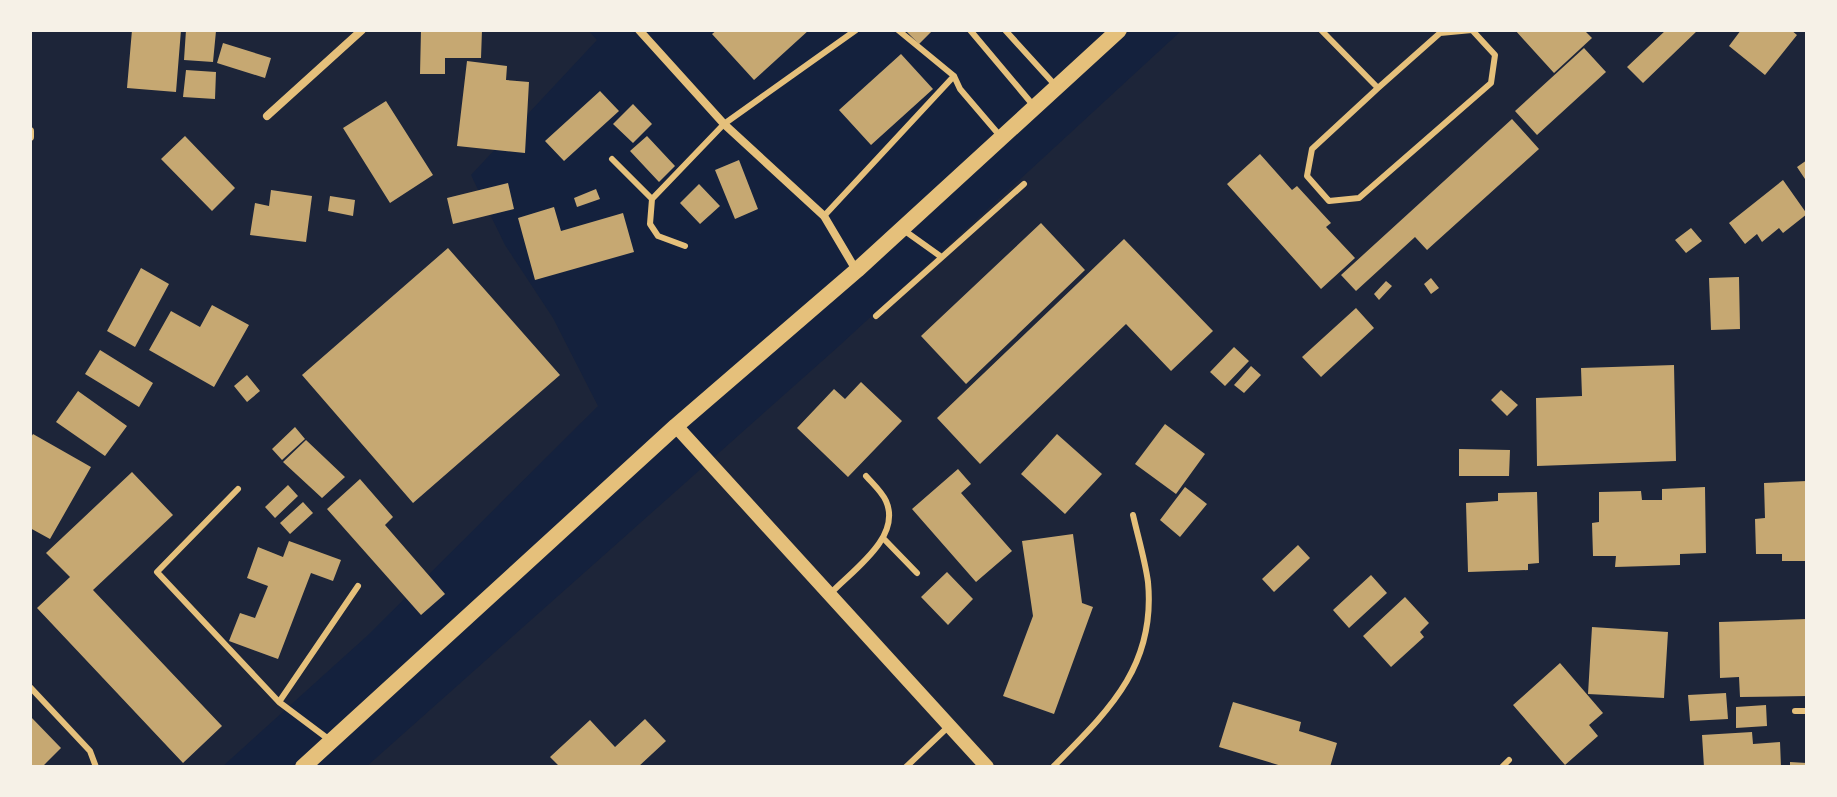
<svg xmlns="http://www.w3.org/2000/svg" width="1837" height="797" viewBox="0 0 1837 797" font-family="Mulish,sans-serif">
<rect width="100%" height="100%" fill="#14213d"/>
<!-- green -->
<path fill="#1d2539" d="M 30,30 L 588,30 L 597,40 L 471,175 L 505,245 L 553,318 L 598,406 L 367,636 L 222,767 L 30,767 Z
M 1182,30 L 1807,30 L 1807,767 L 366,767 L 839,346 Z"/>
<!-- building -->
<path fill="#c6a872" d="M 132,30 L 181,30 L 176,92 L 127,88 Z
M 186,30 L 216,31 L 213,62 L 184,60 Z
M 421,30 L 482,30 L 481,58 L 445,58 L 445,74 L 420,74 Z
M 717,30 L 809,30 L 754,80 L 712,34 Z
M 905,30 L 933,30 L 919,44 Z
M 1515,30 L 1584,30 L 1592,38 L 1554,73 Z
M 1666,30 L 1698,30 L 1643,83 L 1627,67 Z
M 1741,30 L 1791,30 L 1797,35 L 1765,75 L 1729,46 Z
M 223,43 L 271,58 L 265,78 L 217,63 Z
M 1584,48 L 1606,72 L 1537,135 L 1515,111 Z
M 901,54 L 933,89 L 871,145 L 839,110 Z
M 467,61 L 507,66 L 506,80 L 529,82 L 525,153 L 457,146 Z
M 186,70 L 216,72 L 215,99 L 183,97 Z
M 600,91 L 619,111 L 564,161 L 545,141 Z
M 386,101 L 433,175 L 390,203 L 343,128 Z
M 633,104 L 652,124 L 633,143 L 613,124 Z
M 1512,119 L 1539,149 L 1427,250 L 1415,237 L 1356,291 L 1341,275 Z
M 185,136 L 235,188 L 212,211 L 161,159 Z
M 647,136 L 675,166 L 659,182 L 630,151 Z
M 1260,154 L 1292,190 L 1297,186 L 1331,223 L 1326,227 L 1355,258 L 1321,289 L 1227,184 Z
M 739,160 L 758,209 L 735,219 L 715,170 Z
M 1807,160 L 1807,182 L 1797,167 Z
M 1783,180 L 1807,214 L 1783,233 L 1779,228 L 1762,242 L 1757,234 L 1745,244 L 1729,223 Z
M 508,183 L 514,209 L 453,224 L 447,198 Z
M 699,184 L 720,206 L 700,224 L 680,203 Z
M 596,189 L 600,199 L 577,207 L 574,198 Z
M 271,190 L 312,196 L 306,242 L 250,235 L 255,203 L 269,206 Z
M 330,196 L 355,200 L 353,216 L 328,211 Z
M 554,207 L 561,231 L 623,213 L 634,252 L 535,280 L 518,218 Z
M 1041,223 L 1085,270 L 966,384 L 921,336 Z
M 1691,228 L 1702,241 L 1686,253 L 1675,240 Z
M 1124,239 L 1213,331 L 1171,371 L 1126,324 L 980,464 L 937,418 Z
M 448,248 L 560,375 L 413,503 L 302,375 Z
M 141,268 L 169,284 L 135,347 L 107,331 Z
M 1739,277 L 1740,329 L 1711,330 L 1709,278 Z
M 1431,278 L 1439,288 L 1431,294 L 1424,284 Z
M 1386,281 L 1392,286 L 1379,300 L 1374,294 Z
M 212,305 L 249,325 L 214,387 L 149,350 L 171,311 L 200,327 Z
M 1356,308 L 1374,328 L 1321,377 L 1302,357 Z
M 1234,347 L 1249,361 L 1225,386 L 1210,372 Z
M 100,350 L 153,383 L 139,407 L 85,374 Z
M 1674,365 L 1676,461 L 1537,466 L 1536,398 L 1582,396 L 1581,368 Z
M 1251,366 L 1261,375 L 1244,393 L 1234,385 Z
M 247,375 L 260,391 L 247,402 L 234,386 Z
M 861,382 L 902,421 L 848,477 L 797,428 L 834,389 L 845,399 Z
M 1501,390 L 1518,405 L 1507,416 L 1491,400 Z
M 78,391 L 127,426 L 105,456 L 56,422 Z
M 1165,424 L 1205,454 L 1176,494 L 1135,464 Z
M 295,427 L 305,439 L 282,460 L 272,449 Z
M 33,434 L 91,467 L 50,539 L 30,528 L 30,439 Z
M 1057,434 L 1102,474 L 1065,514 L 1021,474 Z
M 306,440 L 345,477 L 322,498 L 283,462 Z
M 1459,449 L 1510,450 L 1509,476 L 1459,476 Z
M 958,469 L 971,484 L 961,493 L 1012,551 L 976,582 L 912,509 Z
M 132,472 L 173,515 L 93,590 L 222,726 L 183,763 L 37,608 L 70,577 L 46,553 Z
M 360,479 L 393,517 L 385,525 L 445,594 L 421,615 L 327,509 Z
M 1807,481 L 1807,561 L 1782,561 L 1782,554 L 1756,554 L 1755,519 L 1765,518 L 1764,483 Z
M 288,485 L 298,496 L 275,518 L 265,507 Z
M 1185,487 L 1207,504 L 1180,537 L 1160,520 Z
M 1705,487 L 1706,553 L 1680,554 L 1680,565 L 1615,567 L 1616,556 L 1593,556 L 1592,523 L 1599,522 L 1599,492 L 1641,491 L 1642,500 L 1662,500 L 1662,489 Z
M 1537,492 L 1539,563 L 1528,564 L 1528,570 L 1468,572 L 1466,503 L 1498,501 L 1498,493 Z
M 303,502 L 313,513 L 290,534 L 280,523 Z
M 1073,534 L 1082,603 L 1093,607 L 1054,714 L 1003,696 L 1033,616 L 1022,541 Z
M 289,541 L 341,560 L 333,581 L 311,573 L 278,659 L 229,641 L 240,613 L 255,618 L 268,586 L 247,578 L 258,547 L 283,557 Z
M 1298,545 L 1310,558 L 1274,592 L 1262,579 Z
M 947,572 L 973,599 L 948,625 L 921,597 Z
M 1371,575 L 1387,593 L 1349,628 L 1333,610 Z
M 1405,597 L 1429,623 L 1420,632 L 1424,637 L 1391,667 L 1363,636 Z
M 1807,619 L 1807,696 L 1740,697 L 1739,677 L 1720,678 L 1719,622 Z
M 1592,627 L 1668,632 L 1664,698 L 1588,694 Z
M 1560,663 L 1603,713 L 1589,725 L 1598,736 L 1565,765 L 1513,705 Z
M 1726,693 L 1728,719 L 1690,721 L 1688,695 Z
M 1233,702 L 1301,722 L 1299,731 L 1337,743 L 1330,767 L 1285,767 L 1219,747 Z
M 1766,705 L 1767,726 L 1736,728 L 1736,707 Z
M 30,716 L 61,748 L 42,767 L 30,767 Z
M 645,719 L 666,741 L 638,767 L 560,767 L 550,757 L 590,720 L 615,747 Z
M 1752,732 L 1753,744 L 1780,742 L 1781,767 L 1704,767 L 1702,735 Z
M 1790,762 L 1807,763 L 1807,767 L 1790,767 Z"/>
<g fill="none" stroke-linecap="round" stroke-linejoin="round">
<!-- service -->
<path stroke="#e5c07b" stroke-width="6" d="M 898,30 L 954,76
M 970,30 L 1033,105
M 1005,30 L 1055,85
M 1321,30 L 1378,88 L 1440,33 L 1472,30 L 1495,55 L 1491,83 L 1359,198 L 1329,201 L 1307,176 L 1312,149 L 1378,88
M 612,159 L 652,199
M 824,216 L 954,76 L 960,89 L 1001,137
M 905,231 L 940,256
M 685,246 L 658,236 L 650,224 L 652,199 L 724,124 L 856,30
M 876,316 L 1024,184
M 238,489 L 157,572 L 279,702 L 331,741
M 884,539 L 917,573
M 831,593 C 853,570 902,537 886,501 C 882,492 873,484 866,476
M 30,687 L 90,751 L 96,767
M 279,702 L 358,586
M 1795,711 L 1807,711
M 906,767 L 949,726
M 1053,767 C 1108,711 1156,667 1148,582 C 1145,560 1138,537 1133,515
M 1502,767 L 1509,760"/>
<!-- minor -->
<path stroke="#e5c07b" stroke-width="8" d="M 639,30 L 724,124 L 824,216 L 856,270
M 267,116 L 362,30
M 30,131 L 30,137"/>
<!-- tertiary -->
<path stroke="#e5c07b" stroke-width="14" d="M 676,426 L 987,767"/>
<!-- secondary -->
<path stroke="#e5c07b" stroke-width="16" d="M 303,767 L 676,426 L 857,270 L 1119,30"/>
</g>
<!-- border -->
<rect width="1837" height="797" fill="none" stroke="#f6f1e7" stroke-width="64"/>
</svg>
